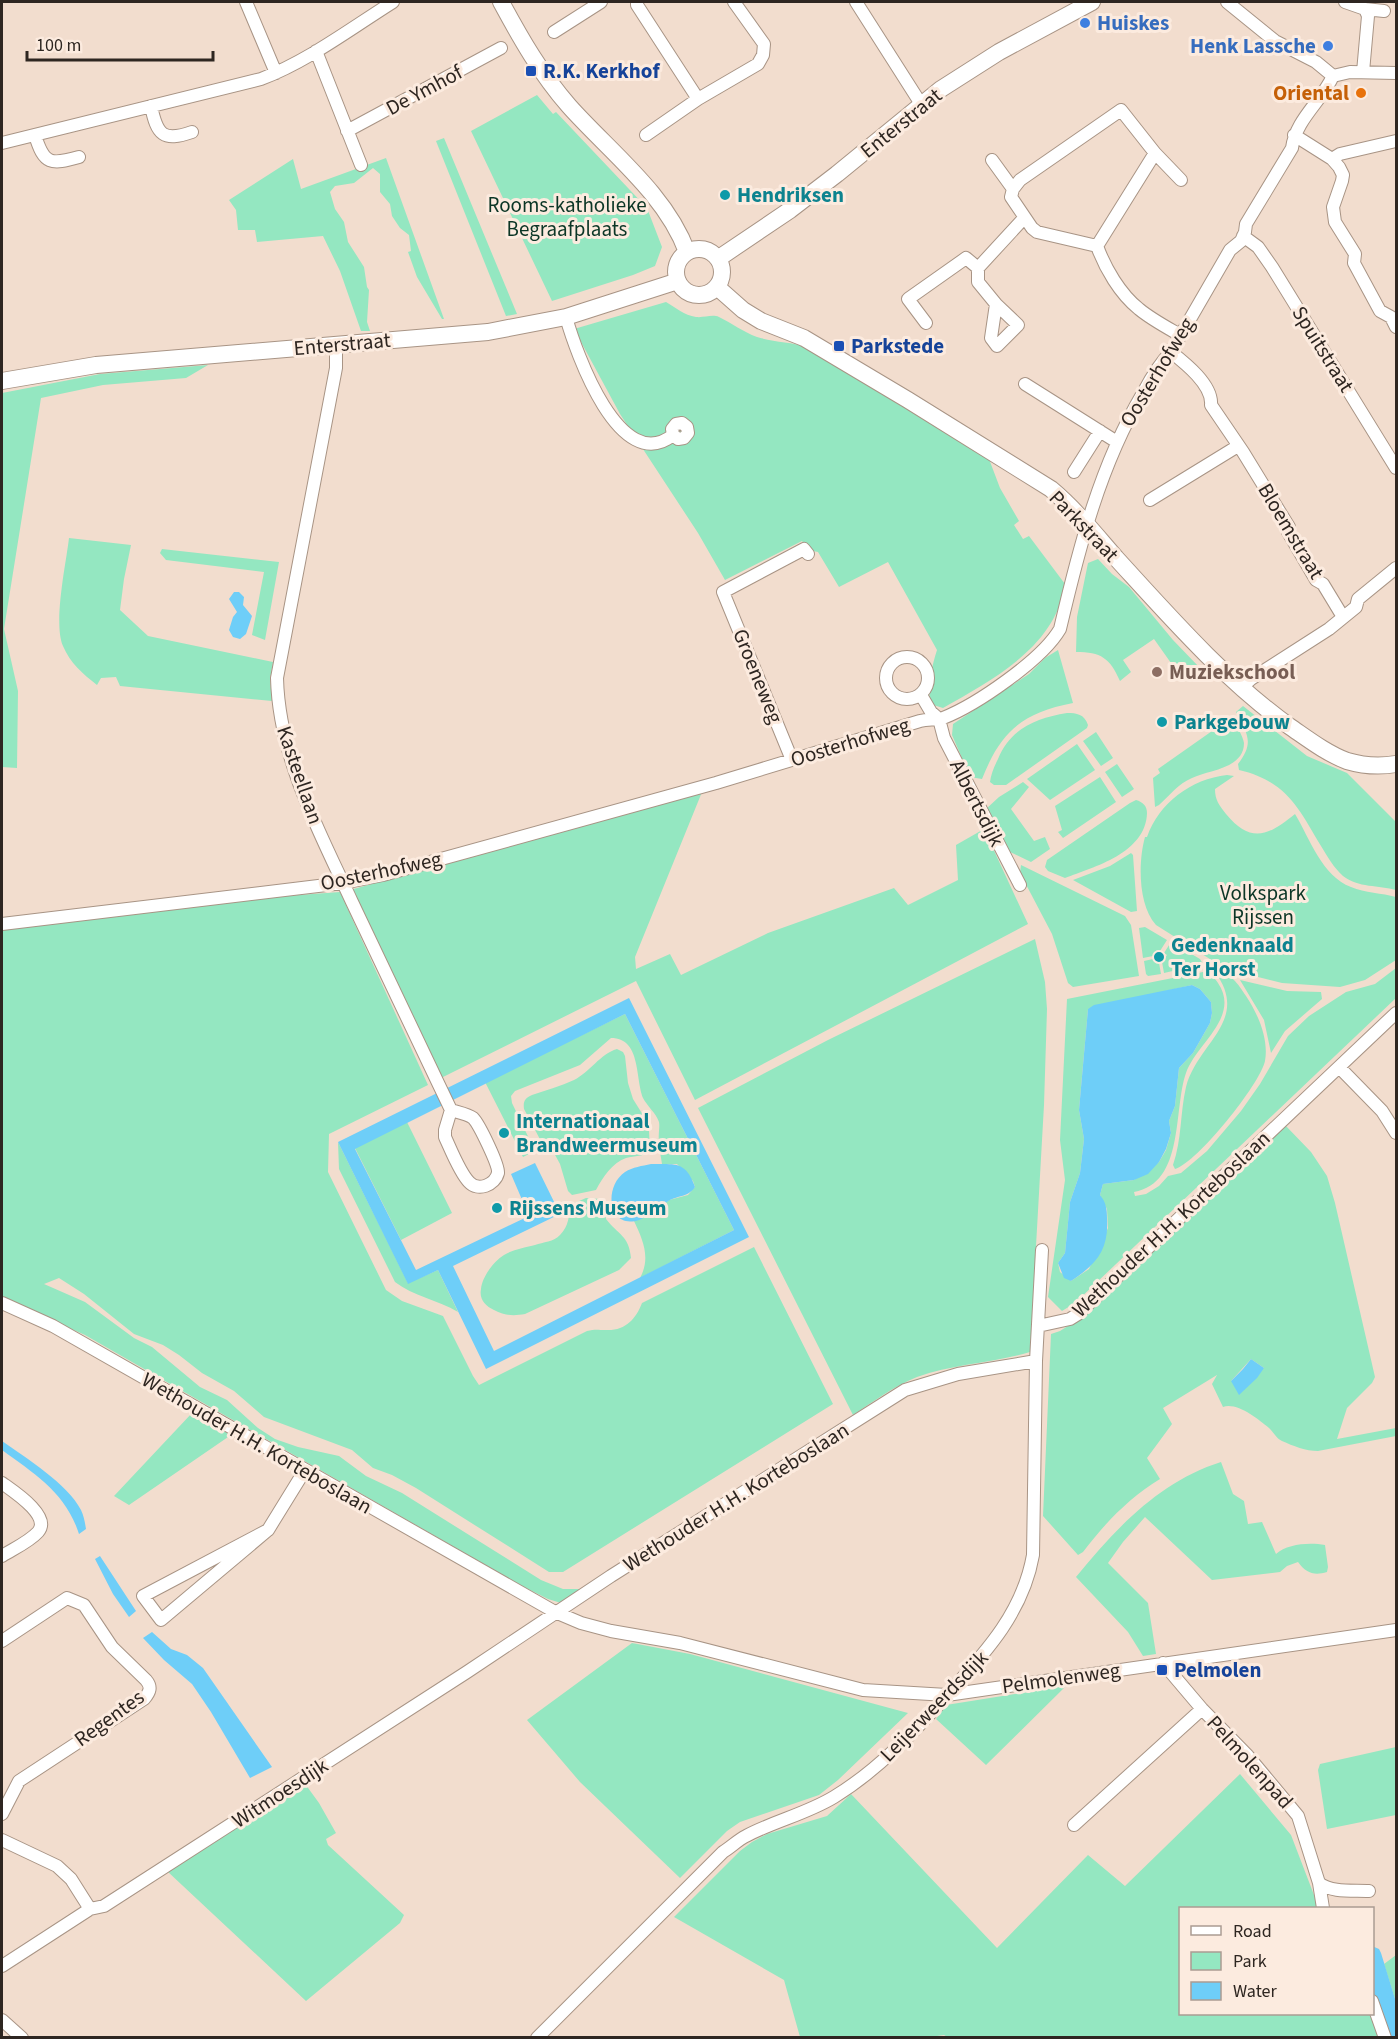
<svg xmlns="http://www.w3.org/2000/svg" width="1398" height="2039" viewBox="0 0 1398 2039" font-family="'Source Sans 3',sans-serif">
<rect width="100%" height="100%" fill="#f2ddce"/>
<!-- green -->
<path fill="#94e7c1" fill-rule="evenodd" d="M 537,95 L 553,114 L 556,112 L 647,208 L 662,247 L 655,266 L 633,275 L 552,301 L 471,131 Z
M 444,138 L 517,314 L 506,316 L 436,141 Z
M 386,158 L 444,319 L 442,319 L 417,277 L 408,252 L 411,251 L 409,235 L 400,228 L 392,216 L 390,204 L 380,192 L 380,174 L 373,168 L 354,183 L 335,186 L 330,192 L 335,209 L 344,222 L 348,242 L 364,267 L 367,287 L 369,290 L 367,322 L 370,331 L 361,331 L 340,271 L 323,236 L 257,242 L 255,230 L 238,230 L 236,210 L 229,200 L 293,159 L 301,189 Z
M 666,302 C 676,308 684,315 696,317 C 704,318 712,314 719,317 C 732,323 743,332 757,337 C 773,342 791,342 808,347 L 989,459 L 1000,488 L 1019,521 L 1014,525 L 1023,539 L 1029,536 L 1065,584 C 1056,647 992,680 943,708 L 930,704 C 928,685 931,669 937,650 L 888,562 L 839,587 L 818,552 L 808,550 L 802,541 L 725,580 L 698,533 L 620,414 L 574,329 Z
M 208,365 L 186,378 L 103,385 L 41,398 L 4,629 L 18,691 L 17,768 L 2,767 L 2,393 L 100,374 Z
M 69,538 L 131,545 L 124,579 L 120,610 L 148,636 L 273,662 L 270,679 L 272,701 L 120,686 L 116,677 L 101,678 L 97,685 C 83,674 70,663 63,646 C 53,623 66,564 69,538 Z
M 162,549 L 279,562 L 265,640 L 252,635 L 264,572 L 166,560 L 160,553 Z
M 1098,559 L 1112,574 L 1129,587 L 1173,640 L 1200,668 L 1183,680 L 1154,639 L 1123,660 L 1131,672 L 1120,681 C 1110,658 1101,652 1076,652 L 1077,617 L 1088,563 Z
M 1058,650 L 1073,703 C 1022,713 1001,731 982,779 L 970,777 L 952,735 L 953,724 L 1029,674 L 1045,658 Z
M 1243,706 L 1307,756 L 1347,773 L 1396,822 L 1396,890 C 1379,885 1358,888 1343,876 C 1334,868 1327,856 1321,846 C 1298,807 1286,781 1239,770 L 1238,764 C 1255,742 1247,734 1236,712 Z
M 1067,713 C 1077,713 1084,714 1088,725 L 1087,728 L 1006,785 L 994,785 L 990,782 C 991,774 994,767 998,759 C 1010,729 1036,718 1067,713 Z
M 1232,717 C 1235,725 1243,735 1244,743 C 1244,769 1208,770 1192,778 C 1178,784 1170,795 1159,805 L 1155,807 L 1153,778 L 1160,773 L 1158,769 Z
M 1096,732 L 1113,758 L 1101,766 L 1083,741 Z
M 1077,744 L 1095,770 L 1050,800 L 1027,779 Z
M 1117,764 L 1134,789 L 1122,797 L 1105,772 Z
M 1227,775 L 1234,776 L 1215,789 C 1215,800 1219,805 1226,814 C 1251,844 1268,836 1295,814 C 1310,839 1322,876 1351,887 C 1365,893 1382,893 1396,897 L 1396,960 L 1365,980 L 1340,987 L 1282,983 L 1234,971 L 1213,961 L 1156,925 C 1138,905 1138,862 1145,837 L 1147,837 C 1159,803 1191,779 1227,775 Z
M 1100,777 L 1116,802 L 1063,838 L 1058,832 L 1062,830 L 1055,806 Z
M 1023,782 L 1029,787 L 1011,809 L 1034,841 L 1045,837 L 1050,849 L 1031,862 L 1008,851 L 986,809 L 999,797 Z
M 702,792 L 635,957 L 636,969 L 670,954 L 681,975 L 768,933 L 894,888 L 908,905 L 958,880 L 956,845 L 984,829 L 1028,924 L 695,1100 L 636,981 L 441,1078 L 350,890 Z
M 1136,800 C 1143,802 1147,806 1147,813 C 1146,853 1094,867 1065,878 L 1048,871 L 1045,867 L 1047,860 L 1130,803 Z
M 1131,853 L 1133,855 L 1137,911 L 1131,912 L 1073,880 L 1110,866 Z
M 1021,865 L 1125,916 L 1131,925 L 1139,976 L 1073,987 L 1068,983 L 1052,934 L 1020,873 Z
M 340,892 L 428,1085 L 329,1134 L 328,1172 L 386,1290 L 402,1301 L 443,1316 L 473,1376 L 479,1385 L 587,1331 C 595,1329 598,1330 606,1330 C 625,1331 636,1319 642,1303 L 754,1247 L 833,1404 L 563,1572 L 549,1572 L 416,1488 L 392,1475 L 373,1468 L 352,1450 L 264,1417 L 234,1391 L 202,1373 L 179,1355 L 163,1345 L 134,1334 L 84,1294 L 59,1278 L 44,1284 L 85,1302 L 134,1338 L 152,1347 L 200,1387 L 227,1400 L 258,1428 L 275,1439 L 298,1447 L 339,1456 L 366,1476 L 402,1493 L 541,1580 L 563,1589 L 581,1589 L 561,1603 L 548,1599 L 522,1586 L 85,1335 L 2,1298 L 2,926 L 149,906 Z
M 1145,927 L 1167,940 L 1160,951 L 1157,950 L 1153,956 L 1143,958 L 1139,928 Z
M 1035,939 L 1045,982 L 1047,1009 L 1044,1105 L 1030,1352 C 993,1363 953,1364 917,1377 C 894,1386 873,1402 853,1415 L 698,1108 L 828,1040 Z
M 1171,942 L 1200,959 L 1203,964 L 1164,973 L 1162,962 L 1167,955 L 1164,953 Z
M 1153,959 L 1159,963 L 1161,974 L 1148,976 L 1146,974 L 1144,961 Z
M 1396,968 L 1396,998 L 1075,1303 L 1062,1311 L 1048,1297 L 1065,1180 L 1060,1140 L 1067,999 L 1203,972 C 1210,973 1214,977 1218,983 C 1241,1017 1196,1044 1186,1073 C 1173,1110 1185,1183 1134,1192 L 1135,1196 L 1146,1194 L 1159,1186 L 1168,1176 L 1181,1173 L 1207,1151 L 1241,1111 L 1260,1084 L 1288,1036 L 1309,1016 L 1346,992 L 1375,984 ZM 1192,985 L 1200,989 L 1211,1002 L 1212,1013 L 1210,1023 L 1193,1053 L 1179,1068 L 1175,1106 L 1169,1121 L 1171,1133 L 1166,1150 L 1159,1162 L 1134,1180 L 1103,1184 L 1100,1195 L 1107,1209 L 1108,1228 L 1089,1269 L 1071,1281 L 1060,1272 L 1058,1263 L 1065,1253 L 1070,1202 L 1080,1173 L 1084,1139 L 1079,1110 L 1088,1009 Z
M 1215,972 C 1231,972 1238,984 1246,996 C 1258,1014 1269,1039 1265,1061 C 1260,1084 1198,1162 1175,1169 L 1173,1165 C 1182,1139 1180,1113 1186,1087 C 1197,1043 1251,1021 1215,972 Z
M 1240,980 L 1287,991 L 1321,992 L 1322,999 L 1285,1031 L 1271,1053 L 1264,1020 Z
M 625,1014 L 734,1230 L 640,1278 C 651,1258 643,1240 634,1221 L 651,1214 L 669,1200 L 688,1195 L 695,1187 L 693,1181 L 677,1164 L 662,1164 C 661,1157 659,1149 659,1141 C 658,1135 660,1127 659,1122 C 656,1113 647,1106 643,1098 C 635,1077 641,1038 611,1038 L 580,1065 L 515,1091 L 511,1096 L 512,1103 L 535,1151 L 523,1157 L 485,1082 Z
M 617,1049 L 623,1052 L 625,1056 L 628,1083 L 633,1099 L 643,1115 L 649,1131 L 650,1152 C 643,1156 635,1156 626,1158 C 612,1163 603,1177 596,1190 L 572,1195 L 568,1191 L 560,1164 L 554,1153 L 543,1145 L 524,1109 C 523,1101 525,1098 532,1095 C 546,1090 561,1086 574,1080 C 590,1072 600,1054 617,1049 Z
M 407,1122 L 452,1213 L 401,1240 L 355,1148 Z
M 1285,1125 L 1311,1152 L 1327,1176 L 1335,1203 L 1375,1377 L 1372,1383 L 1347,1408 L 1337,1439 L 1396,1428 L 1396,1436 L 1318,1451 C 1306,1451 1293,1446 1282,1441 C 1277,1439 1273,1432 1269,1428 C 1258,1419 1237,1402 1223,1407 L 1212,1384 L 1217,1375 L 1163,1408 L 1172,1424 L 1147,1458 L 1160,1479 C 1129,1498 1105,1523 1083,1552 L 1078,1555 L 1043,1516 L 1051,1334 L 1060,1331 L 1079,1319 ZM 1251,1359 L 1264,1368 L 1231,1381 Z
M 338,1142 L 408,1283 L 438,1270 L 458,1312 C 438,1300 413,1296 395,1282 L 339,1169 Z
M 586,1198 L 601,1199 L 605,1203 L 606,1219 C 618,1235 629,1235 631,1258 L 619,1270 L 525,1314 C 514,1316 505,1316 494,1310 C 485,1306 479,1299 481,1289 C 482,1277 494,1261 504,1255 C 512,1250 526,1247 535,1245 C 543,1242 554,1242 560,1235 C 569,1226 569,1216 570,1205 Z
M 192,1413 L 231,1435 L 129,1505 L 114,1496 Z
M 1221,1462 L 1233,1494 L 1244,1501 L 1248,1524 L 1262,1522 L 1276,1554 C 1287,1544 1309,1542 1325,1545 L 1328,1567 L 1327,1572 C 1314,1576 1306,1573 1298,1562 L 1287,1566 L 1280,1572 L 1212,1580 L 1145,1517 L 1123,1542 L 1108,1563 L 1148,1603 L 1156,1654 L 1143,1656 L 1128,1632 L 1076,1577 C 1115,1529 1160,1481 1221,1462 Z
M 632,1643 L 690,1654 L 908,1713 L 838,1780 L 819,1795 L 740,1822 L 727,1831 L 680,1878 L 580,1782 L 527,1720 Z
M 1066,1686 L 986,1765 L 936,1719 L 946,1705 Z
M 1396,1747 L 1396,1815 L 1327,1829 L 1318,1770 L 1320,1764 Z
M 1240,1774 L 1291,1835 L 1319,1908 L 1180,1908 L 1180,2014 L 1372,2014 L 1373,1992 L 1387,2037 L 949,2038 L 944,2035 L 923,2038 L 800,2037 L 784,1980 L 674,1917 L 740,1851 L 752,1842 L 767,1834 L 827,1816 L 851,1794 L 997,1948 L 1088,1855 L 1125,1886 Z
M 303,1781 L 319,1803 L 336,1833 L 326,1839 L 328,1845 L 404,1915 L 400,1923 L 306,2001 L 167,1871 Z
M 1396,1955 L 1396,2002 L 1384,1964 Z"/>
<!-- water -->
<path fill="#6ecef8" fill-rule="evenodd" d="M 234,592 L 239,592 L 244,597 L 243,605 L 252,616 L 246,634 L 240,639 L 233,637 L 229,630 L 233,617 L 237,612 L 229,599 Z
M 1192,985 L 1200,989 L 1211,1002 L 1212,1013 L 1210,1023 L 1193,1053 L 1179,1068 L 1175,1106 L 1169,1121 L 1171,1133 L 1166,1149 L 1159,1162 L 1148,1174 L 1134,1180 L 1103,1184 L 1100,1195 C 1106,1202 1107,1209 1107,1218 C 1109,1249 1097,1264 1071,1281 L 1064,1278 L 1058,1263 L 1065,1253 L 1070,1202 L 1080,1173 L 1084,1139 L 1079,1110 L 1088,1009 L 1094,1005 Z
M 629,998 L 749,1237 L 486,1369 L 438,1270 L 408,1284 L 338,1142 ZM 625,1014 L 734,1230 L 494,1351 L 453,1266 L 560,1214 L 535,1163 L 511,1174 L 529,1216 L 416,1270 L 355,1149 Z
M 651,1164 C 676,1164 686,1161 695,1187 C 688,1198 676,1195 667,1202 C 658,1208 650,1216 639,1220 C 608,1230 603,1187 625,1172 C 633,1167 642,1166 651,1164 Z
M 1251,1359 L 1264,1368 L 1257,1378 L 1239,1395 L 1231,1381 L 1243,1369 Z
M 2,1441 C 26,1458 68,1484 81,1510 C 84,1516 85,1523 86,1529 L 79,1534 C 66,1493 35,1474 2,1450 Z
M 100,1556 L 136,1611 L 129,1617 L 113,1594 L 95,1559 Z
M 152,1632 L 171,1649 L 187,1655 L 203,1668 L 272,1767 L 250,1778 L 211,1712 L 192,1684 L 164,1660 L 143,1638 Z
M 1372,1946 L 1379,1949 L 1381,1953 L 1396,2002 L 1396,2037 L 1387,2037 L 1373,1992 Z"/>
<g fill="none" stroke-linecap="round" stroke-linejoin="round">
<!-- street casing -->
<g stroke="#a89485" stroke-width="14">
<path id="street" d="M 246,2 L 276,73
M 637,2 L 637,5 L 698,99
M 856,2 L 921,104
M 1227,2 L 1275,41 L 1316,62 L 1333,76
M 1345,2 L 1365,9 L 1384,11
M 554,32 L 601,2
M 316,51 L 361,165
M 1363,72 L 1368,16 L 1365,9
M 1333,76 L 1350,72 L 1396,73
M 151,106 C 157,135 163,142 192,132
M 1121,110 L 1155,153 L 1097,246 L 1037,232 L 1032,228 L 1011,197 L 1013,189 L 1020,180 Z
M 347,131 L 501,48
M 35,135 C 44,165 51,165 79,157
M 646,135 L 698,99 L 758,64 L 763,55 L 764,44 L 734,2
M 1294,135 L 1332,159 L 1339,167 L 1343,175 L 1342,181 L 1333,207 L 1335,222 L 1355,254 L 1354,263 L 1380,311 L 1391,317 L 1396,327
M 2,143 L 261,79 C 308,61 350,29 393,2
M 1155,153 L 1181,180
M 1332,159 L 1340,154 L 1396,141
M 992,160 L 1013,189
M 1243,236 L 1258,247 L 1272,267 L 1396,468
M 1097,246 C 1105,268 1120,294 1139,309 C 1151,319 1166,327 1180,335
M 996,304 L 1018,325 L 997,346 L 991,338 L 996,304 L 978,282 L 978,268 L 1024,218
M 566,317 C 576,353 620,477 673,435 L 678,439 L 684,438 L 688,433 L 687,427 L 682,423 L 676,424 L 672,429 L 673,435
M 926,323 L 908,299 L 966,258 L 978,268
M 336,344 L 336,368 L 277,678 C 279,758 319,831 352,902 C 381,963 410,1024 439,1085 L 451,1110 C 457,1112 468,1114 473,1118 C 479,1124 499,1165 498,1173 C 495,1185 478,1192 469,1182 C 460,1173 451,1150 445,1137 L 445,1130 L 451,1110
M 1171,352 C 1185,363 1213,385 1211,405 L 1243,452 L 1289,527 L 1288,532 L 1316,580 L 1323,584 L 1343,617
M 1025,384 L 1117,442
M 1074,472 L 1100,431
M 1150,500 L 1238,446
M886 678a21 21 0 1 1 42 0a21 21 0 1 1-42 0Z
M 1241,688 L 1251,679 L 1329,629 L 1356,607 L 1358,599 L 1396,568
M 921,695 L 931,712 L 939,719
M 939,719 L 944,738 L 1020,885
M 792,760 L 723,592 L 804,549 L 808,554
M 2,924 L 343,883 L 383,875 L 716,783 L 920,721 C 928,719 935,720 943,718 C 976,705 1042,660 1060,629 C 1079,548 1100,465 1143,393 C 1151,378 1159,364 1171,352 L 1230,250 L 1241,241 L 1245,232 L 1246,224 L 1292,148 C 1296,119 1321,102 1333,76
M 1339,1067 L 1382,1111 L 1396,1133
M 2,1303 L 53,1326 L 555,1612 L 581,1623 L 611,1631 L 680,1643 L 863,1690 L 947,1695 L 1396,1630
M 1038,1326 L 1070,1319 L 1078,1314 L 1396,1013
M 2,1483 C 13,1491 52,1516 38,1532 C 29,1542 13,1549 2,1556
M 268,1530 L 161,1620 L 143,1596 L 268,1530 L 305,1470
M 2,1641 L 67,1598 L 84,1605 L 112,1647 L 146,1680 C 152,1687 150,1692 144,1699 L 19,1781 L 2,1814
M 1163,1663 L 1202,1709 L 1248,1756 L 1298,1816 L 1319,1883 L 1323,1908
M 1074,1825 L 1202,1709
M 2,1840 L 57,1866 L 71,1879 L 90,1909
M 1319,1883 C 1332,1893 1353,1890 1369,1891
M 2,1966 L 90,1909 L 104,1906 L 467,1672 L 611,1576 L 905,1390 L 958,1374 L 1036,1361
M 1372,2001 L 1385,2038
M 2,2020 L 22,2038
M 537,2038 L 723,1852 C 731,1847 738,1840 746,1836 C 774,1821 806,1814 834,1797 C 878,1770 914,1732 949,1693 C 986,1652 1023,1612 1033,1555 L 1036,1361 L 1042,1250"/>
</g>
<!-- secondary casing -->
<g stroke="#a89485" stroke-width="18">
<path id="secondary" d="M 501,2 C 521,39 541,74 569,106 C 609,151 666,194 687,252
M676 272a23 23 0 1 1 46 0a23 23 0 1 1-46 0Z
M 719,258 L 790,210 L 837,174 L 941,89 L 999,52 L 1092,2
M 717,287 L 743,310 L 761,321 L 804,338 L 908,400 L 1051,489 C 1076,510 1095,534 1116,558 C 1170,617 1224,679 1289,726 C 1308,739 1326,753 1347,761 C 1364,766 1379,767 1396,764
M 2,381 L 96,365 L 488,332 L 566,317 L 678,281"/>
</g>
<!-- street -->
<use href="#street" stroke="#fff" stroke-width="12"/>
<!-- secondary -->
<use href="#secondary" stroke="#fff" stroke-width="16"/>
</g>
<!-- markers -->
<g fill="#3f7fe0" stroke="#fcebdf" stroke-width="2">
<circle cx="1085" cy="23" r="6"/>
<circle cx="1328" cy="46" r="6"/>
</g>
<g fill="#1a4fb4" stroke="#fcebdf" stroke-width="2">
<rect x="525" y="65" width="12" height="12" rx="3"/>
<rect x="833" y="340" width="12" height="12" rx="3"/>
<rect x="1156" y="1664" width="12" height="12" rx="3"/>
</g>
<circle fill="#e8710a" stroke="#fcebdf" stroke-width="2" cx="1361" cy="93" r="6"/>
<g fill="#0f9aa8" stroke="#fcebdf" stroke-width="2">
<circle cx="725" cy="195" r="6"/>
<circle cx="1162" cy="722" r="6"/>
<circle cx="1159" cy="957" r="6"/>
<circle cx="504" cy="1133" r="6"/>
<circle cx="497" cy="1208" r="6"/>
</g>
<circle fill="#8d6e63" stroke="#fcebdf" stroke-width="2" cx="1157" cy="672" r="6"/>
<g text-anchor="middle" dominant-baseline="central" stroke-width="6" stroke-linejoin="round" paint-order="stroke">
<!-- shop labels -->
<g font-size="21" font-weight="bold" fill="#366cbe" stroke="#fcebdf" text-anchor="start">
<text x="1097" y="23">Huiskes</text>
<text x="1316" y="46" text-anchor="end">Henk Lassche</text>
</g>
<!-- transit labels -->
<g font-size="21" font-weight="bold" fill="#164399" stroke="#fcebdf" text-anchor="start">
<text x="543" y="71">R.K. Kerkhof</text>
<text x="851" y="346">Parkstede</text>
<text x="1174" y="1670">Pelmolen</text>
</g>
<!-- street labels -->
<g font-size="21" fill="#2e2621" stroke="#fcebdf">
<text transform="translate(424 90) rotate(-28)">De Ymhof</text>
<text transform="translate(901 123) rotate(-39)">Enterstraat</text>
<text transform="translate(342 344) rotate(-5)">Enterstraat</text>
<text transform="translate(1323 349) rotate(58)">Spuitstraat</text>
<text transform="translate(1157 372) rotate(-59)">Oosterhofweg</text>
<text transform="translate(1084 526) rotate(46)">Parkstraat</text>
<text transform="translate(1291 531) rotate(59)">Bloemstraat</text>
<text transform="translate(758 676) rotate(68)">Groeneweg</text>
<text transform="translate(850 742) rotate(-17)">Oosterhofweg</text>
<text transform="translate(300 775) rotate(71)">Kasteellaan</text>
<text transform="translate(977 803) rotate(63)">Albertsdijk</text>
<text transform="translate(381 871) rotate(-12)">Oosterhofweg</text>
<text transform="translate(1171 1224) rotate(-43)">Wethouder H.H. Korteboslaan</text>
<text transform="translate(257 1443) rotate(30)">Wethouder H.H. Korteboslaan</text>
<text transform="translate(736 1497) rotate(-32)">Wethouder H.H. Korteboslaan</text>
<text transform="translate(1061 1678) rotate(-8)">Pelmolenweg</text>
<text transform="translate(934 1706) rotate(-46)">Leijerweerdsdijk</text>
<text transform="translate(109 1718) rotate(-36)">Regentes</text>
<text transform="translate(1250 1762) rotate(48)">Pelmolenpad</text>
<text transform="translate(280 1793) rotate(-33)">Witmoesdijk</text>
</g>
<!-- food labels -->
<g font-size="21" font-weight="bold" fill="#c56008" stroke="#fcebdf" text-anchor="end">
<text x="1349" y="93">Oriental</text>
</g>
<!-- culture labels -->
<g font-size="21" font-weight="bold" fill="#0d838f" stroke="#fcebdf" text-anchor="start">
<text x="737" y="195">Hendriksen</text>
<text x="1174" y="722">Parkgebouw</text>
<text x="1171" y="945">Gedenknaald<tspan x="1171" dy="24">Ter Horst</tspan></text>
<text x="516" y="1121">Internationaal<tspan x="516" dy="24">Brandweermuseum</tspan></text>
<text x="509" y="1208">Rijssens Museum</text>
</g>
<!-- park labels -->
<g font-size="21" fill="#0c3626" stroke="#fcebdf">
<text x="567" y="205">Rooms-katholieke<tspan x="567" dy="24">Begraafplaats</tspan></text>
<text x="1263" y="893">Volkspark<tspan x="1263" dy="24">Rijssen</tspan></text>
</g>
<!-- education labels -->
<g font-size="21" font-weight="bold" fill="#785e54" stroke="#fcebdf" text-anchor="start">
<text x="1169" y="672">Muziekschool</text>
</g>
</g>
<!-- border -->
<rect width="1398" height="2039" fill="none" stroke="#2e2621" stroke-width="6"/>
<!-- legend -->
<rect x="1179" y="1907" width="195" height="108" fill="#fcebdf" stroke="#aa9c93" stroke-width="1.5"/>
<rect x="1191" y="1926" width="30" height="9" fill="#ffffff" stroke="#aa9c93" stroke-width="1.5"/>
<text x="1233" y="1937" font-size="18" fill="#2e2621">Road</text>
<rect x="1191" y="1952" width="30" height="18" fill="#94e7c1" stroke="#aa9c93" stroke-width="1.5"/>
<text x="1233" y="1967" font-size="18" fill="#2e2621">Park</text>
<rect x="1191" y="1982" width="30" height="18" fill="#6ecef8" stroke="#aa9c93" stroke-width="1.5"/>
<text x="1233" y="1997" font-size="18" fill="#2e2621">Water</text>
<!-- scale -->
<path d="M27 51v9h186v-9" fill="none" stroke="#2e2621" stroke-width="3"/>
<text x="36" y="51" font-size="18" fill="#2e2621" stroke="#fcebdf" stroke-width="4.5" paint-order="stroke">100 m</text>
</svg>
